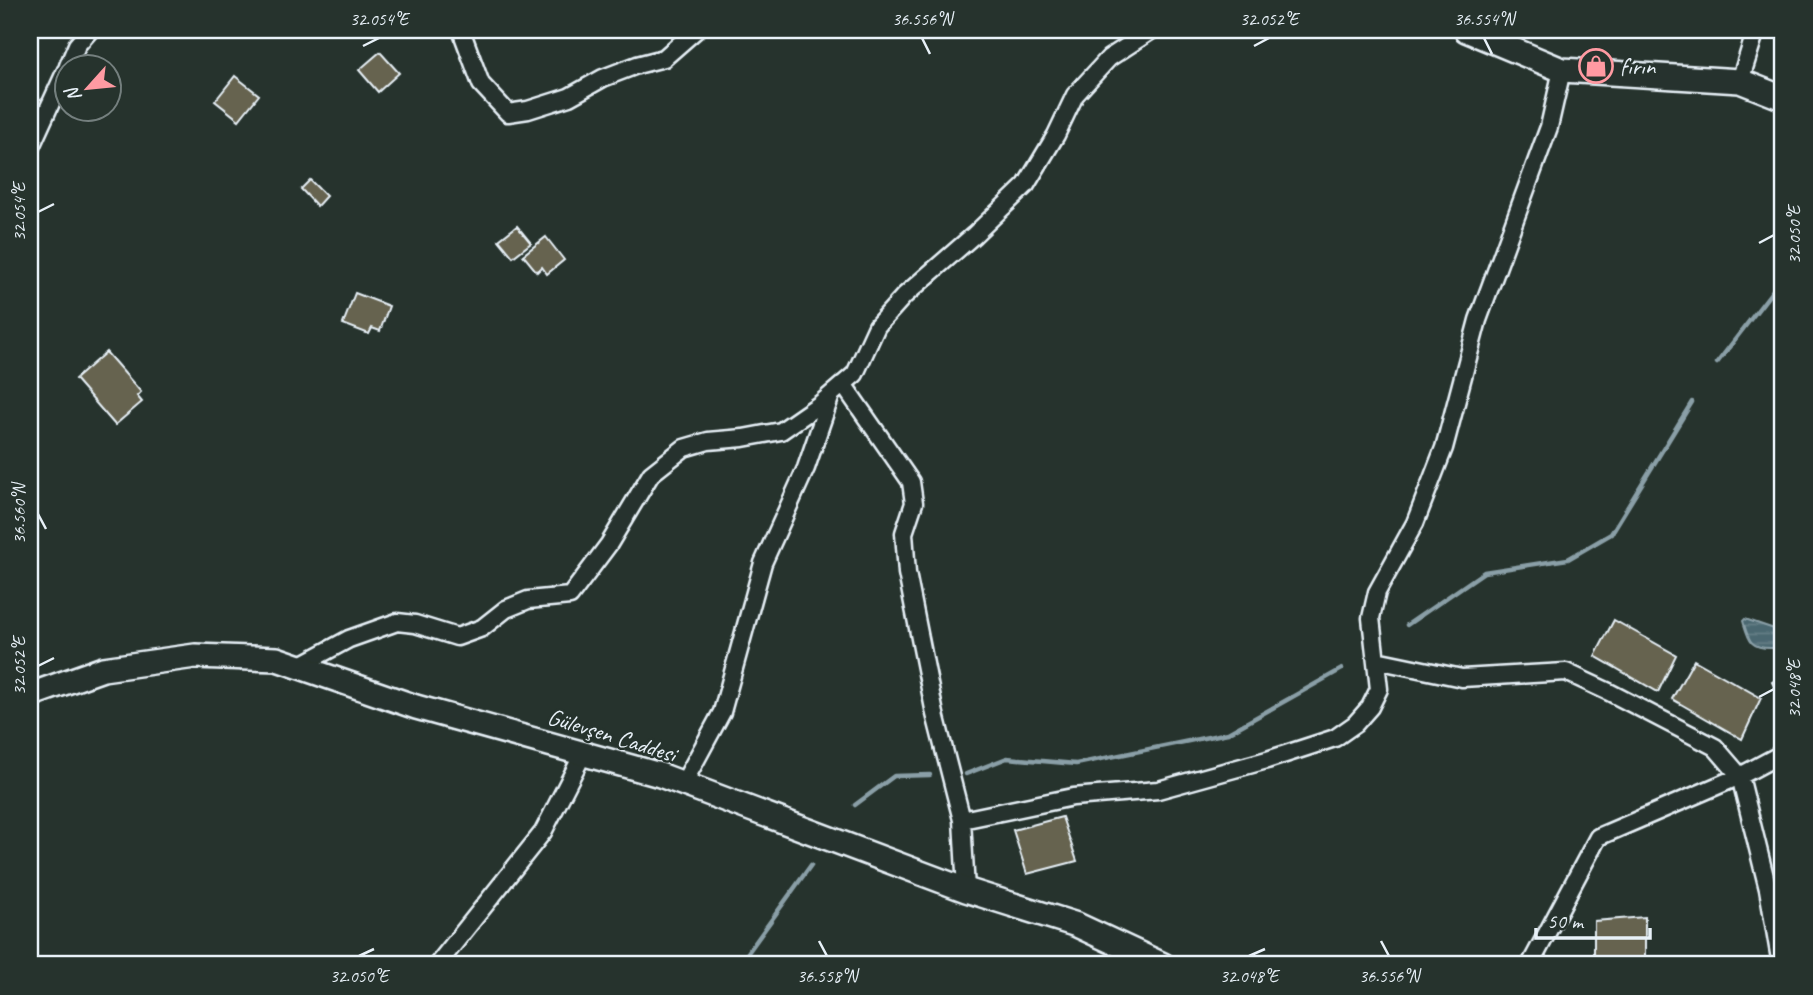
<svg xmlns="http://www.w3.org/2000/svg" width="1813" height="995" viewBox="0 0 1813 995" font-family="Caveat,sans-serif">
<defs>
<pattern id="water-rules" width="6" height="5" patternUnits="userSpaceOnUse" patternTransform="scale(1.75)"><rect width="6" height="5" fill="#4b6871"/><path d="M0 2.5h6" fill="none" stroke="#657e86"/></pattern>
</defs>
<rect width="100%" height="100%" fill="#26332d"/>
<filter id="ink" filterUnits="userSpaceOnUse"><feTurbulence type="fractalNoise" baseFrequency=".0143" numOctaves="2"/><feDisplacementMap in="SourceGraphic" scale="14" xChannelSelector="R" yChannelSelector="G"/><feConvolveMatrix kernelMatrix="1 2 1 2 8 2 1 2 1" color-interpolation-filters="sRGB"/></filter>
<g filter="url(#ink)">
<!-- water -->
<path fill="url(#water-rules)" stroke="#8a9fa7" stroke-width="2" d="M 1745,619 L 1783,632 L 1783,653 L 1777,655 L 1773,648 C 1750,649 1749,641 1743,621 Z"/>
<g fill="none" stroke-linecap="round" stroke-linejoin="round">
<!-- stream -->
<path stroke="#8a9fa7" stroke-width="4.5" d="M 1717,363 L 1783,277
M 1407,625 L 1484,572 L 1568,559 L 1611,534 L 1692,402
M 966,774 L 1007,758 L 1076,764 L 1228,733 L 1342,669
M 855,805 L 894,776 L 930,775
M 739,965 L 811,865"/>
</g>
<!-- building -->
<path fill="#666450" stroke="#e8f1f8" stroke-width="2" d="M 380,52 L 399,73 L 378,92 L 359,70 Z
M 235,76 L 259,95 L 239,120 L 215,101 Z
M 30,95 L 43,100 L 30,134 Z
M 310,180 L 326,196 L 317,206 L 301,189 Z
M 517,226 L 531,243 L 513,257 L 499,240 Z
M 546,237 L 564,260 L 547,274 L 542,267 L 537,272 L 523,255 Z
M 355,293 L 389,306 L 380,331 L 372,328 L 369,334 L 343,324 Z
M 106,352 L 141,392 L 137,396 L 142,402 L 115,425 L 75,379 Z
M 1614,620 L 1676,655 L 1658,692 L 1595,656 Z
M 1694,660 L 1761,698 L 1742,739 L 1672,699 Z
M 1783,675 L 1783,704 L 1772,682 Z
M 1783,776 L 1783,810 L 1771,783 Z
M 1062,817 L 1077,861 L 1027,874 L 1013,830 Z
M 1645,917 L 1645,959 L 1594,960 L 1594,921 Z"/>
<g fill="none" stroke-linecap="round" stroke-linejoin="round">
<!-- street casing -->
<g stroke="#e8f1f8" stroke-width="21">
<path id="street" d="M 461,30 L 481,84 L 508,113 L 528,110 L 569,97 L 603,78 L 637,65 L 664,58 L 696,30
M 68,66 L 77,45 L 90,30
M 1740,81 L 1756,30
M 30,149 L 66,70
M 843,384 L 911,482 L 914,503 L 904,533 L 907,573 L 935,714 L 962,820 L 966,890
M 1376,660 L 1462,678 L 1566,672 L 1609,692 L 1715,747 L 1740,776 L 1768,889 L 1781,965
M 299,666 L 349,639 L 397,622 L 415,624 L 457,637 L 482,628 L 506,609 L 528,600 L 570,596 L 609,544 L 651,474 L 684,448 L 708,441 L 743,438 L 781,431 L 820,404 L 855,374 L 877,326 L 904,296 L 974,235 L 1026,185 L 1056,135 L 1075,95 L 1109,58 L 1152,30
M 683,784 L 722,712 L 763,563 L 806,468 L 831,395
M 962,820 L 1073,797 L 1158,790 L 1267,760 L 1335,738 L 1355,724 L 1370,707 L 1379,689 L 1371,618 L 1377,592 L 1415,523 L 1444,448 L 1478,320 L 1549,127 L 1562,70
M 437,965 L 543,832 L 584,752
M 1530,965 L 1598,837 L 1740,776 L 1783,753"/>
</g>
<!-- secondary casing -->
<g stroke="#e8f1f8" stroke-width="28">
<path id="secondary" d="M 1466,30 L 1562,70 L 1740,81 L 1783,98
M 30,695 L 103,669 L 195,656 L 277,659 L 416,707 L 660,775 L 966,890 L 1077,925 L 1163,965"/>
</g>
<!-- street -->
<use href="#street" stroke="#26332d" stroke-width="16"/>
<!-- secondary -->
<use href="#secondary" stroke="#26332d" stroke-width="23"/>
</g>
</g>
<!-- ticks -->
<path fill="none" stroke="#e8f1f8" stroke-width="2.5" d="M 922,38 L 930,54M 1484,38 L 1492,54M 363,46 L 379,38M 1254,46 L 1269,38M 38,212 L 54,204M 1759,243 L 1774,235M 38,514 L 46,529M 38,666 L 54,658M 1759,697 L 1774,689M 819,941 L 827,956M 1381,941 L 1389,956M 359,956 L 374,949M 1249,956 L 1265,949"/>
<!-- icons -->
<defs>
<g id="shop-ring" transform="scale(1.75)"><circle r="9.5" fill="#26332d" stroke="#ff9aa2" stroke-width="1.5"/><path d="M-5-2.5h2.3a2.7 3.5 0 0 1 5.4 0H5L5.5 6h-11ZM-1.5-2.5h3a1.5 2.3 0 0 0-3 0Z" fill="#ff9aa2"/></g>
</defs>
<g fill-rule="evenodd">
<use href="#shop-ring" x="1596" y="66"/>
</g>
<g text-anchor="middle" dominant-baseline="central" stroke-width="5" stroke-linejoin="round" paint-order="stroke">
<!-- poi labels -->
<g font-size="24" fill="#e8f1f8" stroke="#26332d" text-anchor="start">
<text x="1620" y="66">fırın</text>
</g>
<!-- street labels -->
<g font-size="24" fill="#e8f1f8" stroke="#26332d">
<text transform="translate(612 735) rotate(17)">Gülevşen Caddesi</text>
</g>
</g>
<!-- margin -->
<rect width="1813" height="995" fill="none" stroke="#26332d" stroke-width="77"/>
<!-- north arrow -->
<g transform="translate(88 88) rotate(243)"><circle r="33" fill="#26332d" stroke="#747f7e" stroke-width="2"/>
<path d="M0-5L12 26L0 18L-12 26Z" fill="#ff9aa2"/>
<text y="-10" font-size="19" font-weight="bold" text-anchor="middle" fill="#e8f1f8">N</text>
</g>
<!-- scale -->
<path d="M1536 928v10h114v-10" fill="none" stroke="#e8f1f8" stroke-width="3.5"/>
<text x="1547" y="928" font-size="21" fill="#e8f1f8" stroke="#26332d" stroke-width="5" paint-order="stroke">50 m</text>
<rect x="38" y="38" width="1736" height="918" fill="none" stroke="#e8f1f8" stroke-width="2.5"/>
<g font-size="18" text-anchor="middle" fill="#e8f1f8">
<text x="379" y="25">32.054°E</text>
<text x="922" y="25">36.556°N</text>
<text x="1269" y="25">32.052°E</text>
<text x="1484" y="25">36.554°N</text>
<text transform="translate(19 212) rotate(-90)" y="6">32.054°E</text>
<text transform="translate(1794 235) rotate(-90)" y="6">32.050°E</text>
<text transform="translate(19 514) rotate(-90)" y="6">36.560°N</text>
<text transform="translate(19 666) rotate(-90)" y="6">32.052°E</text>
<text transform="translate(1794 689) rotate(-90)" y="6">32.048°E</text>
<text x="359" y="982">32.050°E</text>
<text x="827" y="982">36.558°N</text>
<text x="1249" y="982">32.048°E</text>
<text x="1389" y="982">36.556°N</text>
</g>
</svg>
